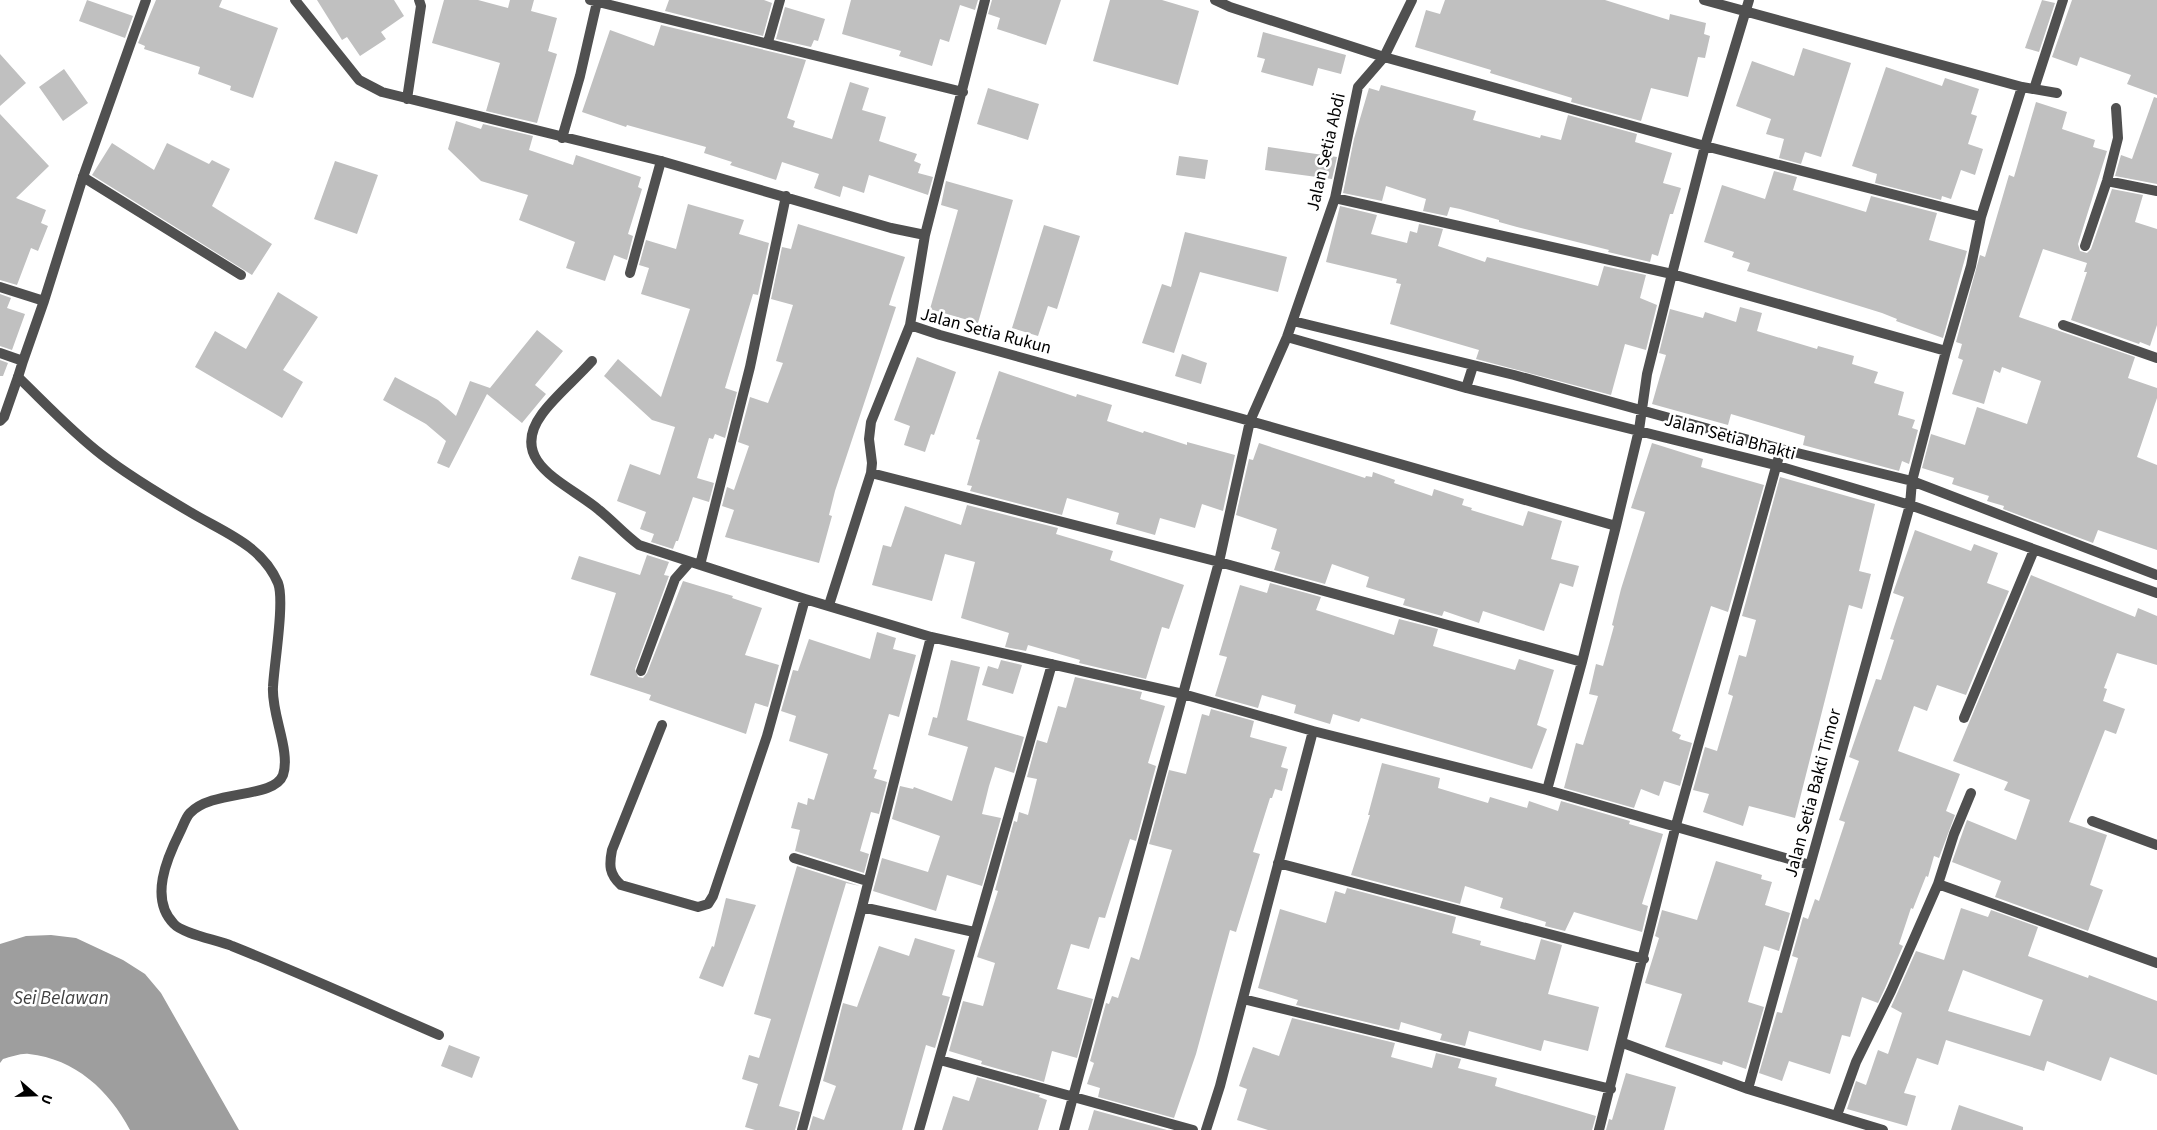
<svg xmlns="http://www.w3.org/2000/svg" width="2157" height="1130" viewBox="0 0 2157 1130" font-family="'Source Sans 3',sans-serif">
<rect width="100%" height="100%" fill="#fff"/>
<!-- water -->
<path fill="#9e9e9e" d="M 51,935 L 76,938 L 123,960 L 145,974 L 161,993 L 239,1130 L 130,1130 C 109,1090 75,1059 29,1054 C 21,1053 11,1057 3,1059 L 0,1063 L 0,944 L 26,936 Z"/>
<!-- building -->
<path fill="#c0c0c0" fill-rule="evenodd" d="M 87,0 L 133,16 L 125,38 L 79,21 Z
M 156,0 L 222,0 L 219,7 L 278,28 L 253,98 L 230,90 L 231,86 L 198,74 L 200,67 L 144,49 L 145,46 L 138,43 Z
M 317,0 L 394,0 L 404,16 L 381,32 L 386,39 L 360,56 L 347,37 L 342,40 Z
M 444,0 L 478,0 L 508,8 L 510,0 L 534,0 L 531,11 L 557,18 L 548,51 L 557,54 L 537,123 L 486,111 L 500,63 L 432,43 Z
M 669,0 L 764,0 L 772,3 L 763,36 L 665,11 Z
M 851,0 L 978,0 L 975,10 L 960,5 L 949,42 L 940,39 L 932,66 L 899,56 L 901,51 L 842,34 Z
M 992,0 L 1061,0 L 1046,45 L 997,29 L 1000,18 L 988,14 Z
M 1110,0 L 1162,0 L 1199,11 L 1178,85 L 1093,61 Z
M 1445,0 L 1605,0 L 1669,20 L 1670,14 L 1706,23 L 1704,34 L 1710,36 L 1705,58 L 1698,57 L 1688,97 L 1651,88 L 1641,121 L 1571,102 L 1572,98 L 1490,73 L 1491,70 L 1415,47 L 1426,10 L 1440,14 Z
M 2042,0 L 2055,3 L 2039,52 L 2025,48 Z
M 2072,0 L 2157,0 L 2157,95 L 2127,84 L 2131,75 L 2080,57 L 2077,66 L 2052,57 Z
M 785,7 L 825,19 L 818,41 L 814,40 L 811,47 L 776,39 Z
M 661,25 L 806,60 L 787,118 L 795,121 L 793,127 L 832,139 L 850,82 L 869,88 L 862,110 L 886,117 L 879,141 L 917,154 L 914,161 L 921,164 L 918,173 L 933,177 L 928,195 L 869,175 L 864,193 L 843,186 L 840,197 L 814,188 L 819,174 L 782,162 L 776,180 L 730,165 L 732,162 L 704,153 L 706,147 L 627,125 L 626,127 L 582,112 L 610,30 L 654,46 Z
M 1263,32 L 1346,55 L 1341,74 L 1318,68 L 1313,86 L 1261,72 L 1265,59 L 1257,57 Z
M 1803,48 L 1851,63 L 1821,157 L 1805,152 L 1801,164 L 1779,158 L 1784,139 L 1766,134 L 1771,119 L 1736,106 L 1752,61 L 1794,76 Z
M 0,54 L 26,83 L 0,106 Z
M 1886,67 L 1942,86 L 1945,78 L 1979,89 L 1971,114 L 1977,116 L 1968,144 L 1983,149 L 1975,175 L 1961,170 L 1951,199 L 1942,196 L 1941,200 L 1875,183 L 1877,174 L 1852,166 Z
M 64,69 L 88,103 L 63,121 L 39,87 Z
M 1381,85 L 1476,111 L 1473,120 L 1540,138 L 1541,135 L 1561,140 L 1568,115 L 1637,134 L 1635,142 L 1672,153 L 1663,183 L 1681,188 L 1673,214 L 1670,214 L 1658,256 L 1652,254 L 1650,262 L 1608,252 L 1609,250 L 1517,227 L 1499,222 L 1499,220 L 1460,209 L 1450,207 L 1447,216 L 1423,211 L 1426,199 L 1386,186 L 1382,201 L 1343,193 L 1354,139 L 1369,88 L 1379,91 Z
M 988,88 L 1039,104 L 1028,140 L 977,124 Z
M 2154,97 L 2157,98 L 2157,184 L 2115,176 L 2121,155 L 2132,159 Z
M 2036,102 L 2067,112 L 2062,129 L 2095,140 L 2093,147 L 2107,151 L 2078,244 L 2080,251 L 2087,253 L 2091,249 L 2112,189 L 2143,195 L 2135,222 L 2157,229 L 2157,325 L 2150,346 L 2140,342 L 2139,344 L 2071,320 L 2087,272 L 2084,272 L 2087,263 L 2043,249 L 2019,317 L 2135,357 L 2128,378 L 2157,388 L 2157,398 L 2137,457 L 2157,465 L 2157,550 L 2098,530 L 2093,543 L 2003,509 L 2004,506 L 1987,501 L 1989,496 L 1952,484 L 1954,478 L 1922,468 L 1931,434 L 1965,445 L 1977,407 L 2027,424 L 2041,381 L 2002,367 L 2000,373 L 1994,370 L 1984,404 L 1952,394 L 1963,360 L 1958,358 L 1962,344 L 1956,342 L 1980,255 L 1985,257 L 2009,175 L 2014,177 Z
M 0,114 L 49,166 L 16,198 L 46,210 L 41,223 L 48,226 L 38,251 L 31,248 L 17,285 L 0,280 Z
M 456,121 L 481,129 L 483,124 L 533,136 L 529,150 L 573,165 L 576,155 L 641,177 L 638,187 L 642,189 L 628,234 L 633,236 L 627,260 L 614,255 L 605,281 L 566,268 L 575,242 L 519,220 L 528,195 L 481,181 L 448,149 Z
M 112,143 L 154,170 L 167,143 L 209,164 L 212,160 L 230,169 L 212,206 L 272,244 L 252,275 L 92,175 Z
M 1268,147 L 1337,157 L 1332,179 L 1265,170 Z
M 1179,156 L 1208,160 L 1205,179 L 1176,175 Z
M 335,161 L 378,175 L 357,234 L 314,219 Z
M 1774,171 L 1797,177 L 1793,190 L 1866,212 L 1871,196 L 1937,213 L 1929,240 L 1967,251 L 1943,338 L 1896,321 L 1897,319 L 1882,313 L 1747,271 L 1750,263 L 1732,257 L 1734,252 L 1704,242 L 1722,185 L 1765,199 Z
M 946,181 L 1013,200 L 978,323 L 930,309 L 958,210 L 941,205 Z
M 688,204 L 744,220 L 739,234 L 769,243 L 758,295 L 753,294 L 725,388 L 737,392 L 725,438 L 715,434 L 713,439 L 709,438 L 697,478 L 714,483 L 709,502 L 693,497 L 678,541 L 676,541 L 673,549 L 651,542 L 654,534 L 640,529 L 646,512 L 617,501 L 630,464 L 660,475 L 675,427 L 652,420 L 604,376 L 618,359 L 661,397 L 690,309 L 641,294 L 649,268 L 639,265 L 646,240 L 676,249 Z
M 1340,206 L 1377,215 L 1371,234 L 1407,243 L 1410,231 L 1417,233 L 1419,224 L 1443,229 L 1438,246 L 1485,262 L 1487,257 L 1598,286 L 1604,266 L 1646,275 L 1640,298 L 1657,305 L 1646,350 L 1625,344 L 1611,395 L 1476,359 L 1479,350 L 1390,324 L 1401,284 L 1396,283 L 1397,279 L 1326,262 Z
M 798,224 L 905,257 L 889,305 L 896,307 L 835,491 L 829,515 L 832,516 L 819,563 L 725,537 L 734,510 L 722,506 L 727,487 L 734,490 L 749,446 L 738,442 L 750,397 L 768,403 L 783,363 L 776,361 L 793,305 L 771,299 L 782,247 L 791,249 Z
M 1044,225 L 1080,236 L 1057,309 L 1048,306 L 1038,336 L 1012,328 Z
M 1185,232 L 1287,257 L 1278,292 L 1200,272 L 1174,353 L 1142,343 L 1162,284 L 1171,287 Z
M 278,292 L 318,317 L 283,370 L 303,382 L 282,418 L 195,367 L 215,331 L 246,349 Z
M 0,294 L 11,298 L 7,308 L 25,314 L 12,350 L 0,346 Z
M 1740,307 L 1762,313 L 1757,331 L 1817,349 L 1818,346 L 1854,356 L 1852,364 L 1878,372 L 1874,383 L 1904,392 L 1898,415 L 1915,420 L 1912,428 L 1918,430 L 1909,464 L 1902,461 L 1899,471 L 1803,445 L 1805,436 L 1731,414 L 1728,425 L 1652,404 L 1666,355 L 1659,353 L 1670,309 L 1703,318 L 1705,312 L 1736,322 Z
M 537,330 L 563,351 L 535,385 L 546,394 L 522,423 L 487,394 L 449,468 L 437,463 L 446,441 L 426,424 L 383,400 L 395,377 L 438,400 L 456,416 L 470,381 L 490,388 Z
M 1182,354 L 1207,363 L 1201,384 L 1175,376 Z
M 917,357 L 956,372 L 934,435 L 931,434 L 925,452 L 904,445 L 910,426 L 894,420 Z
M 0,360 L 8,363 L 3,376 L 0,376 Z
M 999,371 L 1076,397 L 1077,394 L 1112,405 L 1107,421 L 1143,433 L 1144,431 L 1187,445 L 1187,442 L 1235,455 L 1223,511 L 1202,504 L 1195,528 L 1160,518 L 1155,535 L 1116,524 L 1119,513 L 1081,502 L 1067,498 L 1062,515 L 970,491 L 972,486 L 967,485 L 980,440 L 976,439 Z
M 1259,443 L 1365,478 L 1366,476 L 1372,477 L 1373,472 L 1395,480 L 1394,483 L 1432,496 L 1434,489 L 1464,499 L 1462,505 L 1472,508 L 1471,510 L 1523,526 L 1528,511 L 1562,521 L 1551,559 L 1579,566 L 1573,587 L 1560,583 L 1544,631 L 1483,611 L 1479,623 L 1444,611 L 1442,616 L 1403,605 L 1405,599 L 1366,587 L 1369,577 L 1332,564 L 1325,584 L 1274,570 L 1280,552 L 1271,549 L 1277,529 L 1236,515 L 1249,459 L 1253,460 Z
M 1652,443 L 1703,459 L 1701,467 L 1764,485 L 1728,612 L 1711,606 L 1672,731 L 1681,735 L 1679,739 L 1692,743 L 1680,786 L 1664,781 L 1659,796 L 1641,789 L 1634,808 L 1564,788 L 1576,743 L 1583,745 L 1598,696 L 1589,694 L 1596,664 L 1603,666 L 1614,626 L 1612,625 L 1621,589 L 1645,512 L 1631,508 Z
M 1780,477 L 1875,504 L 1859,571 L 1871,574 L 1862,609 L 1849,605 L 1795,818 L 1749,806 L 1743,826 L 1703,812 L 1709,794 L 1693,790 L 1705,747 L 1717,751 L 1733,696 L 1728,694 L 1739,655 L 1746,657 L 1756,620 L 1742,616 Z
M 967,505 L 1058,528 L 1056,534 L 1113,551 L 1110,560 L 1184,585 L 1169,629 L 1162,627 L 1146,679 L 1079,663 L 1080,660 L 1028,645 L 1026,651 L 1005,647 L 1009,633 L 961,618 L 975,562 L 945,554 L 932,601 L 872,585 L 883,545 L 891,547 L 905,506 L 961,525 Z
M 1915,530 L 1971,551 L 1974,544 L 1998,553 L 1987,583 L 2009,591 L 1966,695 L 1937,685 L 1927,711 L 1914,706 L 1898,751 L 1960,774 L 1946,811 L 1955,815 L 1939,858 L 1934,856 L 1928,877 L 1926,876 L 1913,909 L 1911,908 L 1899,944 L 1903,946 L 1885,988 L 1878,1003 L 1862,997 L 1850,1037 L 1842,1035 L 1830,1074 L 1789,1061 L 1782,1081 L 1759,1073 L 1777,1012 L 1782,1013 L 1798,958 L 1792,956 L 1803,917 L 1808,919 L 1815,899 L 1819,901 L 1845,822 L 1839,820 L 1859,761 L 1849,757 L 1876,679 L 1881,680 L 1894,640 L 1890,639 L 1904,597 L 1893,593 Z
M 647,555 L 669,562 L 664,575 L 669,576 L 635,669 L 638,677 L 643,678 L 647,673 L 683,581 L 733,596 L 732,598 L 762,608 L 745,655 L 779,665 L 768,707 L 755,703 L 746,734 L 649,700 L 651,695 L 590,675 L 616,593 L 571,579 L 579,556 L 640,575 Z
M 2031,575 L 2135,617 L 2138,608 L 2157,616 L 2157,665 L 2117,653 L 2104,688 L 2107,689 L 2103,701 L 2125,709 L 2116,734 L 2105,730 L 2069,822 L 2107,835 L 2090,885 L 2103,890 L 2088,931 L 1995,897 L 2001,881 L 1952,862 L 1967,820 L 2016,840 L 2030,800 L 2004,790 L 2008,782 L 1953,761 Z
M 1270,583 L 1321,597 L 1316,610 L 1394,635 L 1399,619 L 1438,629 L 1433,646 L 1515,670 L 1519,659 L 1554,670 L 1537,725 L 1547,729 L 1532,769 L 1361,718 L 1359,722 L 1333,714 L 1330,724 L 1294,713 L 1296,705 L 1262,695 L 1258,708 L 1215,696 L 1227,657 L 1219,655 L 1240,585 L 1267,593 Z
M 877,632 L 896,638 L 893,649 L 916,655 L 899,717 L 889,714 L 873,769 L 877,770 L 874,778 L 887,782 L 879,814 L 871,812 L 860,851 L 869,854 L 864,873 L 795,851 L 800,830 L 791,828 L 798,802 L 807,805 L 808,798 L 814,800 L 828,754 L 789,741 L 796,716 L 781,711 L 793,670 L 798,671 L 809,639 L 870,659 Z
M 951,660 L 980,667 L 967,720 L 1024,737 L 1014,773 L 995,767 L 989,786 L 982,814 L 1001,818 L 982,886 L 947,875 L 936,911 L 873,891 L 882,858 L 928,872 L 940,836 L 892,819 L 900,786 L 913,789 L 914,787 L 952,801 L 968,747 L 928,735 L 933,717 L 937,718 Z
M 1001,660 L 1022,665 L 1013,694 L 982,685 L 988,666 L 998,669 Z
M 1075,677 L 1142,692 L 1140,699 L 1165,706 L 1148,763 L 1156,766 L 1136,841 L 1130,839 L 1105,918 L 1099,917 L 1089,949 L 1071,944 L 1057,989 L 1093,999 L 1077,1058 L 1052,1051 L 1044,1082 L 981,1064 L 982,1061 L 949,1051 L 963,1001 L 983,1006 L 995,963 L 977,957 L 998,891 L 995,890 L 1014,821 L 1017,822 L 1019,812 L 1028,815 L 1037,779 L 1027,777 L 1037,740 L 1047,743 L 1058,706 L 1066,708 Z
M 1211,709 L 1254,721 L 1250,737 L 1287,747 L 1281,767 L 1288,769 L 1282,791 L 1275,789 L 1272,798 L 1270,798 L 1253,852 L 1260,854 L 1236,932 L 1230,930 L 1196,1054 L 1174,1118 L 1098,1097 L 1100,1088 L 1087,1084 L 1094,1063 L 1090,1061 L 1106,1003 L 1109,1004 L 1112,996 L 1118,998 L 1131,957 L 1139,960 L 1172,850 L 1149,844 L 1169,770 L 1186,774 L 1202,714 L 1209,716 Z
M 1382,763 L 1440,778 L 1438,788 L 1488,803 L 1490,797 L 1527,808 L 1529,801 L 1558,811 L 1561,801 L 1630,821 L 1629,824 L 1663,834 L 1642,904 L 1648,906 L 1642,932 L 1574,912 L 1565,931 L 1545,926 L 1546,922 L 1500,908 L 1503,898 L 1465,886 L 1460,904 L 1351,875 L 1370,815 L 1368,815 Z
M 1716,861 L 1762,875 L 1761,879 L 1772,882 L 1765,905 L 1790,913 L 1779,951 L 1764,946 L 1748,1002 L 1764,1007 L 1746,1069 L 1723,1061 L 1722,1065 L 1665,1047 L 1682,994 L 1645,983 L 1659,938 L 1655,936 L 1662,910 L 1697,920 Z
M 797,866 L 860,886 L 846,883 L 779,1106 L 800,1112 L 795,1130 L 755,1130 L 745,1127 L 758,1084 L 742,1079 L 749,1055 L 759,1058 L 771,1019 L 754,1014 Z
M 1347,888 L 1456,917 L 1452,933 L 1481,941 L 1480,945 L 1535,960 L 1541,939 L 1562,945 L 1548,994 L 1599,1007 L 1588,1051 L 1544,1040 L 1541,1051 L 1469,1031 L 1465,1046 L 1440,1040 L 1442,1034 L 1401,1022 L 1399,1030 L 1296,1005 L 1298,1000 L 1258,988 L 1280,909 L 1326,923 L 1335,891 L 1345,894 Z
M 726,898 L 756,905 L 723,987 L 699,978 L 712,946 L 714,947 Z
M 1961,908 L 1988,917 L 1991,910 L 2038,927 L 2028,956 L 2088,978 L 2089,975 L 2157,1001 L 2157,1075 L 2110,1057 L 2101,1081 L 2047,1061 L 2044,1071 L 1946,1040 L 1938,1065 L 1917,1058 L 1904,1093 L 1916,1096 L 1907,1126 L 1847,1109 L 1856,1081 L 1866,1085 L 1878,1050 L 1888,1054 L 1902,1013 L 1891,1007 L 1916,951 L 1944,960 ZM 1963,970 L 2043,1000 L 2030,1036 L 1948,1011 Z
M 915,938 L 955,950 L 942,995 L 950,997 L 935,1048 L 926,1045 L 902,1130 L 809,1130 L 813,1116 L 824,1120 L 836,1086 L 823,1081 L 843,1003 L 857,1007 L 879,946 L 909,956 Z
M 1292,1018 L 1395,1043 L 1391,1057 L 1432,1068 L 1436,1053 L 1461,1059 L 1458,1068 L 1497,1078 L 1495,1086 L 1596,1116 L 1592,1130 L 1268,1130 L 1237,1120 L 1247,1089 L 1239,1086 L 1253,1047 L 1279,1056 Z
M 449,1045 L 480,1057 L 472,1078 L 441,1066 Z
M 1626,1073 L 1676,1087 L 1664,1130 L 1606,1130 L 1609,1119 L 1612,1120 Z
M 977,1077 L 1040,1095 L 1039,1097 L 1047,1100 L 1038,1130 L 942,1130 L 953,1096 L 969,1101 Z
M 1959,1105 L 2023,1127 L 2023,1130 L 1951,1130 Z
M 1094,1110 L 1167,1130 L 1088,1130 Z"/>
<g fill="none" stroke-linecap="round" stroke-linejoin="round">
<!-- lane -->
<path stroke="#505050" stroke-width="10" d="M 2034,89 L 2063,0
M 83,177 L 241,275
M 630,273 L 661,161
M 0,421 L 4,417 L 18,377 C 45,403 72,432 102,455 C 129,476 161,495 190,512 C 223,532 262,545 278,583 C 285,601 274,665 273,687 C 271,714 291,751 283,775 C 274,799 213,789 190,813 C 186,817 183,826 180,832 C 167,858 149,899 174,924 C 183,934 218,940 232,946 C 302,974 370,1005 439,1035"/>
<!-- street -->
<path stroke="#505050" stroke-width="10" d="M 295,0 L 359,80 L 382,92 L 661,161 L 891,228 L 925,235 L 910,325 L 871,422 L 869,439 L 872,463 L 871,473 L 829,605
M 590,0 L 963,92
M 1215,0 L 1230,7 L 1384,57 L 1705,146 L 1981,217
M 1704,0 L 2022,87 L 2057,93
M 768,42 L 780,0
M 407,99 L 421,6 L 419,0
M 562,138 L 580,76 L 597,2
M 2107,181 L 2157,191
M 1335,198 L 1672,274 L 1946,351
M 925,235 L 985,0
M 2085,246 L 2107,181 L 2118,138 L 2116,108
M 0,287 L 44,301
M 1293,321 L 1514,375 L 1781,449 L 1912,481 L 2157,575
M 910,325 L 940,335 L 1250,421 L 1616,526
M 2063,325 L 2157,358
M 1287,337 L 1466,388 L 1775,465 L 1910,505 L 2157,593
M 0,353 L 23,361 L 44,301 L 83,177 L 146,0
M 592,361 C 577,378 554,397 542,414 C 506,463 569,484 599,510 C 613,521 624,534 639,545 L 805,599 L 931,637 L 1183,694 L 1313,731 L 1220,1086 L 1206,1130
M 18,377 L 23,361
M 1466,388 L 1473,366
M 871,473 L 1219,562 L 1582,662
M 700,565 L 750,367 L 786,196
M 641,671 L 675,579 L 690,562
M 1964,718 L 2034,550
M 662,725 L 612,850 C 609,865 609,874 621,885 L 698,907 L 708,904 L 713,896 L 767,736 L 805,599
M 1313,731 L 1547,790 L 1810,865
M 1547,790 L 1582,662 L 1616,526 L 1639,430 L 1647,374 L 1672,274 L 1705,146 L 1749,0
M 1971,793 L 1954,834 L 1938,884 L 2157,963
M 2092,821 L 2157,845
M 794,858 L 867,881
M 1278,863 L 1644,959
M 862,907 L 974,932
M 1243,999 L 1611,1089
M 1623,1043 L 1748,1089 L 1883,1130
M 940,1060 L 1193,1130
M 1748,1089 L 1910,505 L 1912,481 L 1946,351 L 1971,266 L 1981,217 L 2022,87
M 1837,1115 L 1856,1062 L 1891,991 L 1938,884
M 802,1130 L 862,907 L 931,637
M 919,1130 L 1052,664
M 1064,1130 L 1219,562 L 1250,421 L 1287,337 L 1335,198 L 1358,87 L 1384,57 L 1412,0
M 1599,1130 L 1676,825 L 1781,449"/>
</g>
<g text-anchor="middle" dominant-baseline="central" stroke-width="5" stroke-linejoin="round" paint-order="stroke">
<!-- street labels -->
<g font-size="18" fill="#000" stroke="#fff">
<text transform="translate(1326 152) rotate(-77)">Jalan Setia Abdi</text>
<text transform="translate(986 331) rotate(15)">Jalan Setia Rukun</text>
<text transform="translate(1730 437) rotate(15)">Jalan Setia Bhakti</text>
<text transform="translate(1813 793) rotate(-75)">Jalan Setia Bakti Timor</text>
</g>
<!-- water labels -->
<g font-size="19" font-style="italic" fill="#3f3f3f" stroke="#fff">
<text x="61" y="998">Sei Belawan</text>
</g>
</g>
<!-- north arrow -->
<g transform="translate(35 1095) rotate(110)" stroke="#ffffff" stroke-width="4" paint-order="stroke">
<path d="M0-4L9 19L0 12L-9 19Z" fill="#000000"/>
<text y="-8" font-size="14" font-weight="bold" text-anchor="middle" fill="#000000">U</text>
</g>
</svg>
